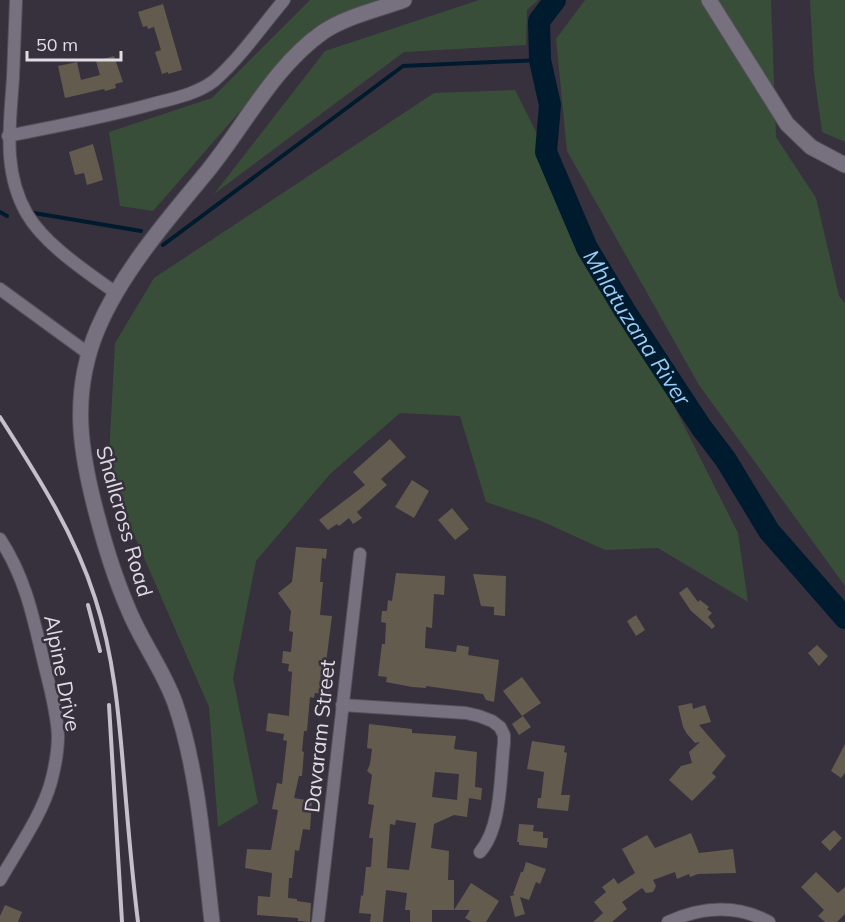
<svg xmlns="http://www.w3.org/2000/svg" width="845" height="922" viewBox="0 0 845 922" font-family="Mulish,sans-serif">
<rect width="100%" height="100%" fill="#36313d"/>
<!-- green -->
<path fill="#394e39" d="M 310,0 L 395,0 L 311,30 L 153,211 L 120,206 L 109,132 L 212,98 Z
M 479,0 L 538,0 L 527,10 L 526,45 L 404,52 L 214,194 L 325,51 Z
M 585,0 L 771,0 L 776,137 L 816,198 L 839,296 L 845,303 L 845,586 L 699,385 L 567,151 L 556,39 Z
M 810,0 L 845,0 L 845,142 L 822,132 L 814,74 Z
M 515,90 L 738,533 L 748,602 L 658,548 L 605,550 L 539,520 L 486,502 L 460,416 L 400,413 L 330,474 L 256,561 L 233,678 L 258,803 L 218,827 L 209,707 L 108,475 L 115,343 L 154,278 L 434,93 Z"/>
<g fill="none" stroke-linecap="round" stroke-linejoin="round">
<!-- stream -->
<path stroke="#001a2e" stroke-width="4" d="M 0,212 L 7,216
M 34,213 L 141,231
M 163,245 L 403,66 L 540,60"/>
<!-- river -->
<path stroke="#001a2e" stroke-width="22" id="s1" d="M 555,0 L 539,21 L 540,60 L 550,105 L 546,152 L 587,248 L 625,311 L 701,427 L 726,460 L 769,531 L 845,618"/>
</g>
<!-- building -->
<path fill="#645b4f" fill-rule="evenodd" d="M 163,4 L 182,70 L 168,74 L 168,72 L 162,74 L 155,52 L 161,50 L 154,27 L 148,29 L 147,26 L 143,27 L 138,12 Z
M 114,56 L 123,82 L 115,84 L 116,88 L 105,91 L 104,89 L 65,98 L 58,66 L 77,62 L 81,80 L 100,75 L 96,61 Z
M 93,144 L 103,180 L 87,185 L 84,173 L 75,175 L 69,152 Z
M 390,439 L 406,457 L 381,479 L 387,485 L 357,512 L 362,518 L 353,524 L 349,518 L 339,526 L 337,524 L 328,530 L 319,520 L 365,485 L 353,472 Z
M 412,480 L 429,491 L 414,518 L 395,507 Z
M 452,508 L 469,529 L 455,540 L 438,520 Z
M 296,547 L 327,549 L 326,559 L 322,558 L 320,582 L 323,582 L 320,615 L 332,616 L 326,663 L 322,663 L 320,682 L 331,683 L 330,694 L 315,693 L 314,698 L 310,697 L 307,731 L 304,731 L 302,751 L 304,752 L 302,776 L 299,776 L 294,798 L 312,801 L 310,830 L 303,829 L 299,851 L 295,850 L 292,878 L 289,878 L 288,898 L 297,899 L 297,901 L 311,903 L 310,922 L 298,921 L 298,918 L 257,915 L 258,896 L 270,897 L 272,873 L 245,868 L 247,849 L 271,850 L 278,810 L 272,809 L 277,783 L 282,784 L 287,741 L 283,740 L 284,734 L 266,731 L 268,713 L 289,716 L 292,672 L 288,671 L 289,664 L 282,663 L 283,651 L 291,652 L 293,632 L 289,631 L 291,611 L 278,593 L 292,582 Z
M 396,573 L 445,576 L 444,595 L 434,594 L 432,628 L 426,627 L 425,648 L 456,652 L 457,645 L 469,647 L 468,655 L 499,660 L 494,702 L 486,700 L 483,694 L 426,686 L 426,688 L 412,687 L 386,682 L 387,677 L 378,676 L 382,644 L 385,644 L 386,623 L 381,622 L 382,611 L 387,611 L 388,600 L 392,601 Z
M 473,574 L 506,576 L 505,616 L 494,615 L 494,607 L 481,606 Z
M 687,587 L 698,602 L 700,600 L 709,607 L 707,609 L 712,613 L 708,617 L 715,626 L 712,629 L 691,611 L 679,593 Z
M 636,615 L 645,630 L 636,636 L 627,621 Z
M 817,645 L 828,656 L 819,666 L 808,653 Z
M 522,677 L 541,703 L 522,716 L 503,691 Z
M 692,703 L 693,709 L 705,705 L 711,722 L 699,725 L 726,756 L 712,773 L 716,777 L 692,801 L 669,780 L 681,766 L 692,763 L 689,752 L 700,742 L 695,743 L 687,734 L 683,727 L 678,706 Z
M 523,716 L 531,727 L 519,735 L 512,724 Z
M 369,724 L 412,729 L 412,733 L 456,736 L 454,749 L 477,752 L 475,787 L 482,788 L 481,800 L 469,798 L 467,817 L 454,815 L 434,824 L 431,848 L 449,851 L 448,880 L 454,880 L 454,910 L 432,910 L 432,922 L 410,922 L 410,910 L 405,910 L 407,893 L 386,890 L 383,922 L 370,922 L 371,914 L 359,913 L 361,895 L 363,896 L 366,867 L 371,867 L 373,838 L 369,838 L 374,805 L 368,804 L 372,775 L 367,771 L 370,764 L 372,749 L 367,748 ZM 435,772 L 459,774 L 457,800 L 432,797 ZM 396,820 L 416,823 L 409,870 L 387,868 L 390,824 L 395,825 Z
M 532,741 L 565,746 L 564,752 L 567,753 L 561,795 L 570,795 L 568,811 L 537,808 L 538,798 L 541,798 L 544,772 L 527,769 Z
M 845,744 L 845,773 L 841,778 L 831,771 Z
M 519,824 L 534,825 L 533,831 L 543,832 L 543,838 L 548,838 L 547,848 L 519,845 L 519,842 L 517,842 Z
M 834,830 L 842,838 L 830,851 L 821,842 Z
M 691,833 L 699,853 L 733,849 L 736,873 L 698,874 L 690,877 L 689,874 L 677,879 L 675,872 L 653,880 L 656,886 L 653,892 L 646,893 L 642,888 L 622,902 L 627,909 L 612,922 L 593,922 L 603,913 L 594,902 L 606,892 L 602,887 L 614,878 L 618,884 L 635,873 L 622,849 L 647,835 L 655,848 Z
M 526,862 L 546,869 L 540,884 L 536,882 L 529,900 L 520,897 L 525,914 L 515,917 L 510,896 L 515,895 L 513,894 L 521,872 L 523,872 Z
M 816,872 L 838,893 L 845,887 L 845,914 L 837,922 L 825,922 L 818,916 L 824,910 L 801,887 Z
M 471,883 L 499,901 L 486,922 L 472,922 L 465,918 L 470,910 L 454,910 Z
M 5,905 L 22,912 L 18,922 L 0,922 L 0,916 Z"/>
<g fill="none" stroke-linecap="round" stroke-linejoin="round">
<!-- street casing -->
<g stroke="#53505a" stroke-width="14">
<path id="street" d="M 16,0 C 15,26 14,52 13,78 C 10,124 2,171 27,214 C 45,245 87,272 116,293
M 8,136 C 57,126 107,117 156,103 C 176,98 199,93 215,80 C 241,57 262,26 284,0
M 0,289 L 89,354
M 0,539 C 25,577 33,616 43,659 C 49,685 57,710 58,736 C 58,752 55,767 51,782 C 42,815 17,850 0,880
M 342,705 L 466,713 L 479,716 L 492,721 L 500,727 L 504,735 L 504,743 C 500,776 502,827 480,852
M 318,922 L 360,554
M 668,922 C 701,907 736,904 769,922"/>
</g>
<!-- secondary casing -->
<g stroke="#53505a" stroke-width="17">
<path id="secondary" d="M 709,0 L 787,124 L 811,147 L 845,165
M 212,922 C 204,853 198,769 175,703 C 163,669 140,640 127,606 C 115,578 106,549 98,519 C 80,453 70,394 98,328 C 122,272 167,220 206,173 C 244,127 273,67 323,32 C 347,16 377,10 404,0"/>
</g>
<!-- street -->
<use href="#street" stroke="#77717f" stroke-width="12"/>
<!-- secondary -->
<use href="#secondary" stroke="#77717f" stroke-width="15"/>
<!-- rail -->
<path stroke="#c4c0c9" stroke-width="4" d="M 0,417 C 37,475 74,532 95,598 C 114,656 119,716 124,777 C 128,826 132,874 138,922
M 88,605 L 100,651
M 109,705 L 122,922"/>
</g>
<g text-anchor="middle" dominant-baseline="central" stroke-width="5" stroke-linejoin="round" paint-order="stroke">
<!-- street labels -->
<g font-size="21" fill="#dfdce4" stroke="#36313d">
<text transform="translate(125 521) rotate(74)">Shallcross Road</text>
<text transform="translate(63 673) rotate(79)">Alpine Drive</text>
<text transform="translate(319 736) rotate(-84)">Davaram Street</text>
</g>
<!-- water labels -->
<g font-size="22" font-style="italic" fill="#97cffa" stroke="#36313d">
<text stroke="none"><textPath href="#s1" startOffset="357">Mhlatuzana River</textPath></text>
</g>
</g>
<!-- scale -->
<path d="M27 51v9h94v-9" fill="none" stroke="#dfdce4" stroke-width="3"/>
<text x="36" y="51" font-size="18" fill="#dfdce4" stroke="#36313d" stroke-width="4.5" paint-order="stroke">50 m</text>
</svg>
